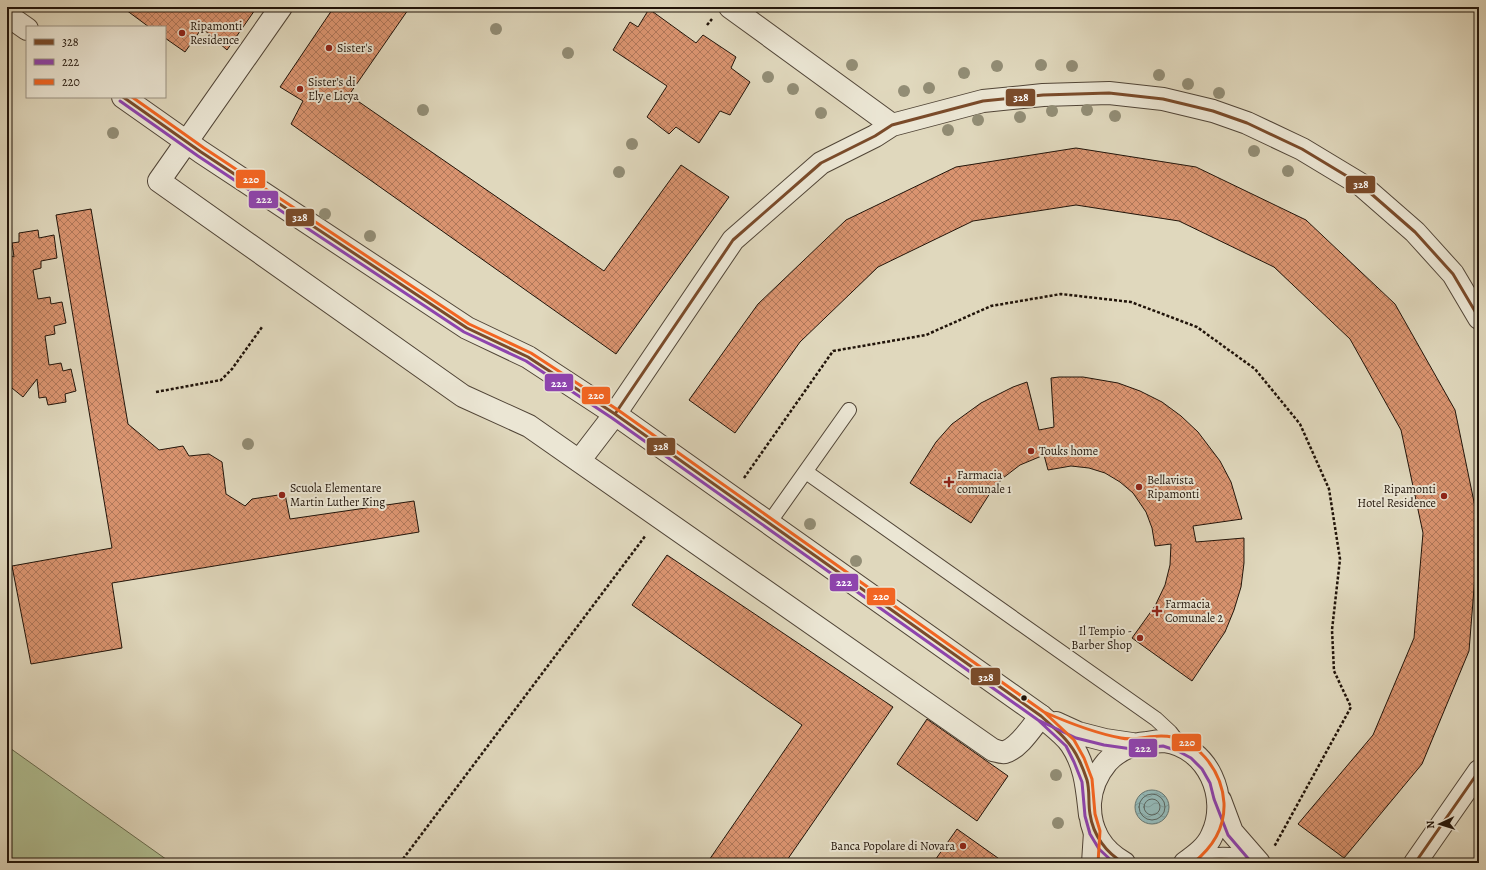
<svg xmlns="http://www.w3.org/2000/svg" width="1486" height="870" viewBox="0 0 1486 870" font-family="Alegreya,serif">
<defs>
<pattern id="water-waves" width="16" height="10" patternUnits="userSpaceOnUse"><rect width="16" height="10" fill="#95b9b7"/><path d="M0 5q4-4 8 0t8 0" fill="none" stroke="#809e9c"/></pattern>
<pattern id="building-cross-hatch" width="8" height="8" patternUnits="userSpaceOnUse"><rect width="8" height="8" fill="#da9470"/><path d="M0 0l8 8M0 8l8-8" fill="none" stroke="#b0785a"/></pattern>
</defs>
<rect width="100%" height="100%" fill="#e0d8bd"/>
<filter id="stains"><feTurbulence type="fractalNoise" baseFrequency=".005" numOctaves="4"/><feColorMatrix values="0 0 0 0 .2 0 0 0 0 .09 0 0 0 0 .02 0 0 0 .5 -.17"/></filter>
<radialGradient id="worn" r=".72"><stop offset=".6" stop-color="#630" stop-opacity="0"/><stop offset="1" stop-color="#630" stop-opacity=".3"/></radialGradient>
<!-- green -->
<path fill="#b0bf93" stroke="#686a4e" d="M 7,746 L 170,862 L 169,863 L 7,863 Z"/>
<!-- water -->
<path fill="url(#water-waves)" stroke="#677772" d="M1135 807a17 17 0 1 1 34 0a17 17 0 1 1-34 0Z"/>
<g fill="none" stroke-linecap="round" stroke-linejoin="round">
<!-- shore -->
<path stroke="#5b6660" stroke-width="1" d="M1139 807a13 13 0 1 1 26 0a13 13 0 1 1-26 0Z
M1144 807a8 8 0 1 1 16 0a8 8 0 1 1-16 0Z"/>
</g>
<!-- building -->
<path fill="url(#building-cross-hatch)" stroke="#21140a" d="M 122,7 L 257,7 L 227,50 L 202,28 L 185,52 L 165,38 L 165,27 L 149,27 Z
M 334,7 L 410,7 L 349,95 L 604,271 L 681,165 L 729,197 L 616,354 L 291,124 L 303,101 L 280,87 Z
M 649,9 L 696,43 L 703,35 L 736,57 L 731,68 L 750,82 L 730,115 L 720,111 L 699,143 L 676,127 L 669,134 L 647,117 L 667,86 L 613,50 L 630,22 L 638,27 Z
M 1076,148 L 1196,167 L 1306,220 L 1395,304 L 1455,410 L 1479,526 L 1469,651 L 1422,764 L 1344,858 L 1298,824 L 1373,735 L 1414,638 L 1423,533 L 1401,430 L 1350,339 L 1274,267 L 1179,221 L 1076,205 L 973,221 L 878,267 L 800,342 L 735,433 L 689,400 L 758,304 L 846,220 L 956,167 Z
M 91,209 L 128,424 L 159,450 L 183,446 L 189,456 L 209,454 L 222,462 L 226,494 L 245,506 L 252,499 L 285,494 L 290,519 L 414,501 L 419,532 L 112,583 L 122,648 L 31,664 L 12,566 L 112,548 L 56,215 Z
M 38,230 L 39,238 L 54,235 L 57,258 L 41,261 L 41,268 L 33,270 L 38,299 L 50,297 L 51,304 L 62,302 L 66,323 L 54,326 L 55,334 L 45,336 L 49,365 L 61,363 L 63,371 L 71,369 L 76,391 L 65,394 L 66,402 L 48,405 L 46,397 L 39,398 L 37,379 L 23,397 L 7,384 L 7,254 L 14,257 L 12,243 L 19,242 L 19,233 Z
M 1059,377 L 1083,377 L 1118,383 L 1140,391 L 1162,402 L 1181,416 L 1198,432 L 1220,461 L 1231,482 L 1242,519 L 1193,526 L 1196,542 L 1244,538 L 1244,563 L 1241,587 L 1234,610 L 1225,632 L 1192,681 L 1132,638 L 1155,606 L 1165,585 L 1170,565 L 1171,544 L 1155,546 L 1152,528 L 1146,512 L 1133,493 L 1120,482 L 1105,473 L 1089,468 L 1071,466 L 1048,470 L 1044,455 L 1020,465 L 1003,478 L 992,490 L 971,523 L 910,483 L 936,442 L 952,424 L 981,403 L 1013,387 L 1027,382 L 1039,430 L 1054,427 L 1051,378 Z
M 667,555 L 893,707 L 785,863 L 707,863 L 802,725 L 632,605 Z
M 927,719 L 1008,776 L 977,821 L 897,764 Z
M 957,829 L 1005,863 L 933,863 Z
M 1479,851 L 1479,863 L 1471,863 Z"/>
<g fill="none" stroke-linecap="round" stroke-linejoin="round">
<!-- service casing -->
<g stroke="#514537" stroke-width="16">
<path id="service" d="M 806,472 L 1156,719 L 1170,732 L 1180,745
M 769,523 L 849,410"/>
</g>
<!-- minor casing -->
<g stroke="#514537" stroke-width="24">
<path id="minor" d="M 281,7 L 159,181 L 463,396 L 529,426 L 993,750 C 997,751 1002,753 1005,752 C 1019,748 1032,727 1041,716
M 730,7 L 892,125
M 579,461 L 615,414 L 733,240 L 821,163 L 875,136 L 892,125 L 983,101 L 1043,95 L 1109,93 L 1163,99 L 1213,111 L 1247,123 L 1302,149 L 1360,184 L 1415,232 L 1453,274 L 1479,318
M 1093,863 L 1095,832
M 1415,863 L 1479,771"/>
</g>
<!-- tertiary casing -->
<g stroke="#514537" stroke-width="24">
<path id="tertiary" d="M 7,15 L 27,29
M 123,97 L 201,152 L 467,328 L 528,357 L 615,414 L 1041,716 C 1050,724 1064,734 1071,744 C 1086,766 1087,790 1090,815
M 1056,723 L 1078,733 L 1105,740 L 1132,744
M 1220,800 L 1232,832 L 1259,863
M 1124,863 C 1101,850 1089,830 1090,803 C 1091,787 1097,774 1107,762 C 1118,750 1131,744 1147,743 C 1152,742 1159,741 1165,741 C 1208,747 1230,798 1212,835 C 1207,847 1196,855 1185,863
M 1187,863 C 1209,859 1229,856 1250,863"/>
</g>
<!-- path -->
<path stroke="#21140a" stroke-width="2.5" stroke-dasharray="3 2" stroke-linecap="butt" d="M 707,25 L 712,19
M 156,392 L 221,380 L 232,369 L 262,327
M 744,478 L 833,351 L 926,335 L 991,306 L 1061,294 L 1131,302 L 1197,327 L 1255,369 L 1300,424 L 1329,489 L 1340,559 L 1332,630 L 1334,671 L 1351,707 L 1274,847
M 400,863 L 646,535"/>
<!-- service -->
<use href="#service" stroke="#ebe6d4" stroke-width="14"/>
<!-- minor -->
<use href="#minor" stroke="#ebe6d4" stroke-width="22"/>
<!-- tertiary -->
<use href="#tertiary" stroke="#ebe6d4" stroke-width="22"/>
<!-- bus-1 casing -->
<g stroke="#ebe6d4" stroke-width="6">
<path id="bus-1" d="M 123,97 L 201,152 L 467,328 L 528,357 L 615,414 L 1041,716 C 1056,730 1070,740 1079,760 C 1082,766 1085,774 1087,780 C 1090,791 1088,803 1090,814 C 1093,835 1106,853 1124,863
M 615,414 L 733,240 L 821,163 L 875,136 L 892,125 L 983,101 L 1043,95 L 1109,93 L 1163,99 L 1213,111 L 1247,123 L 1302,149 L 1360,184 L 1415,232 L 1453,274 L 1479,318
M 1187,863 C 1209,859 1229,857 1250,863
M 1415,863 L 1479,771"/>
</g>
<!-- bus-2 casing -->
<g stroke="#ebe6d4" stroke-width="6">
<path id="bus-2" d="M 120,101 L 198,156 L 464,332 L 526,361 L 612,418 L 1038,720 L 1076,738 L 1104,745 L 1132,749 L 1163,746 L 1178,751 L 1191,758 L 1202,769 L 1210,783 L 1214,799 L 1228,835 L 1252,863
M 1038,720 L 1066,746 L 1074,762 L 1082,782 L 1085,816 L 1090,834 L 1099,849 L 1114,863"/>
</g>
<!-- bus-3 casing -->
<g stroke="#ebe6d4" stroke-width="6">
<path id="bus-3" d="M 132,97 L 204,148 L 469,324 L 531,353 L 618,410 L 1044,712 C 1069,723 1094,733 1121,738 C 1135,741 1147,736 1161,736 C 1196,736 1222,770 1224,803 C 1225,828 1212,848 1193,863
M 1044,712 L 1074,740 L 1084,758 L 1092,779 L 1095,814 L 1100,831 L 1098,863"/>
</g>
<!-- bus-1 -->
<use href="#bus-1" stroke="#7a4b2a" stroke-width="3"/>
<!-- bus-2 -->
<use href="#bus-2" stroke="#8e44ad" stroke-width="3"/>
<!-- bus-3 -->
<use href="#bus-3" stroke="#f26522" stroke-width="3"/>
</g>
<!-- trees -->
<g fill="#928d75">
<circle cx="496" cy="29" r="6"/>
<circle cx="568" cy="53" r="6"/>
<circle cx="852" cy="65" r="6"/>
<circle cx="1041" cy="65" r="6"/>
<circle cx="997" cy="66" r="6"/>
<circle cx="1072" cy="66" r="6"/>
<circle cx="964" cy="73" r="6"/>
<circle cx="1159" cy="75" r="6"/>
<circle cx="768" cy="77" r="6"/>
<circle cx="1188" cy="84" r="6"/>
<circle cx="929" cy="88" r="6"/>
<circle cx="793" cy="89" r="6"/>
<circle cx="904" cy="91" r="6"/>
<circle cx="1219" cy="93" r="6"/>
<circle cx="423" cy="110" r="6"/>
<circle cx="1087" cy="110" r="6"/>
<circle cx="1052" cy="111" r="6"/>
<circle cx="821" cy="113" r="6"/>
<circle cx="1115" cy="116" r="6"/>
<circle cx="1020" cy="117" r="6"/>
<circle cx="978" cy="120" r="6"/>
<circle cx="948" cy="130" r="6"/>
<circle cx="113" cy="133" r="6"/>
<circle cx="632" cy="144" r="6"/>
<circle cx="1254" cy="151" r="6"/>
<circle cx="1288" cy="171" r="6"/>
<circle cx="619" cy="172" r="6"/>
<circle cx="325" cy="214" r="6"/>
<circle cx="370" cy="236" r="6"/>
<circle cx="248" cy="444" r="6"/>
<circle cx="810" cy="524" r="6"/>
<circle cx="856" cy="561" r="6"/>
<circle cx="1056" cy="775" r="6"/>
<circle cx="1058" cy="823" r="6"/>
</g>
<!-- markers -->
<g fill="#8f2418" stroke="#ebe6d4" stroke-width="1.5">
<circle cx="182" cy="33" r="4"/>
<circle cx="329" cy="48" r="4"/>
<circle cx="300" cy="89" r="4"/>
<circle cx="1031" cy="451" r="4"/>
<path d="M947 476h4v4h4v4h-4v4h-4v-4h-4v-4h4z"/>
<circle cx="1139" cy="487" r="4"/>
<circle cx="282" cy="495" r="4"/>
<circle cx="1444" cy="496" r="4"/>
<path d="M1155 605h4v4h4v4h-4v4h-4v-4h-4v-4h4z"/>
<circle cx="1140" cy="638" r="4"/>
<circle cx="963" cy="846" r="4"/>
</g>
<circle fill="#21140a" stroke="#ebe6d4" stroke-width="1.5" cx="1024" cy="698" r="3.5"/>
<g text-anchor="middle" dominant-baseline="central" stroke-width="4" stroke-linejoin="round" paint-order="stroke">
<!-- poi labels -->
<g font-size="12" fill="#21140a" stroke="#ebe6d4" text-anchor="start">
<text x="190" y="26">Ripamonti<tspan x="190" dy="14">Residence</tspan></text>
<text x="337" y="48">Sister's</text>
<text x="308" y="82">Sister’s di<tspan x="308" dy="14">Ely e Licya</tspan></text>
<text x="1039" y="451">Touks home</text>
<text x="957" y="475">Farmacia<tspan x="957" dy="14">comunale 1</tspan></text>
<text x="1147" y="480">Bellavista<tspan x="1147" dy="14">Ripamonti</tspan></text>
<text x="290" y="488">Scuola Elementare<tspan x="290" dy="14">Martin Luther King</tspan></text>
<text x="1436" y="489" text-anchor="end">Ripamonti<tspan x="1436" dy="14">Hotel Residence</tspan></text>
<text x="1165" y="604">Farmacia<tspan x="1165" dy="14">Comunale 2</tspan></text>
<text x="1132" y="631" text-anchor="end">Il Tempio -<tspan x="1132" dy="14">Barber Shop</tspan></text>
<text x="955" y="846" text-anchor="end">Banca Popolare di Novara</text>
</g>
</g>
<g stroke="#ebe6d4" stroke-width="1.5">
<rect x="1005" y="88" width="31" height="19" rx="4" fill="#7a4b2a"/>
<rect x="235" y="169" width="31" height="20" rx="4" fill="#f26522"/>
<rect x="1345" y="175" width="31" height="19" rx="4" fill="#7a4b2a"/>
<rect x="248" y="190" width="31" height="19" rx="4" fill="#8e44ad"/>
<rect x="285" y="208" width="30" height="19" rx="4" fill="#7a4b2a"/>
<rect x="544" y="373" width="30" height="19" rx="4" fill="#8e44ad"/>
<rect x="581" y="386" width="30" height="19" rx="4" fill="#f26522"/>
<rect x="646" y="437" width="30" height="19" rx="4" fill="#7a4b2a"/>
<rect x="829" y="573" width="30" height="19" rx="4" fill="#8e44ad"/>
<rect x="866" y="587" width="30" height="19" rx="4" fill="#f26522"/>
<rect x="970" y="667" width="31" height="19" rx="4" fill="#7a4b2a"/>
<rect x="1171" y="733" width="31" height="19" rx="4" fill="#f26522"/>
<rect x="1128" y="738" width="30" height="20" rx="4" fill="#8e44ad"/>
</g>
<g font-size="11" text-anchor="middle" font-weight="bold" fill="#fff">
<text x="1021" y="101">328</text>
<text x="251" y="183">220</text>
<text x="1361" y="188">328</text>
<text x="264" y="203">222</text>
<text x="300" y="221">328</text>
<text x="559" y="387">222</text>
<text x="596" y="399">220</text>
<text x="661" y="450">328</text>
<text x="844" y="586">222</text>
<text x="881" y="600">220</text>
<text x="986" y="681">328</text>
<text x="1187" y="746">220</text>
<text x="1143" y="752">222</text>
</g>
<!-- margin -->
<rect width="1486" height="870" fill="none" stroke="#e0d8bd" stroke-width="24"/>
<rect x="8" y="8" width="1470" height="854" fill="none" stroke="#21140a" stroke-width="2"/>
<rect x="12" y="12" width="1462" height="846" fill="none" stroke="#21140a"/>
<!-- legend -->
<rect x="26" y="26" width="140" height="72" fill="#ebe6d4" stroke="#9a9283"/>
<rect x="34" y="39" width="20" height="6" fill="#7a4b2a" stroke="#9a9283"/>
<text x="62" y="46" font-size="12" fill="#21140a">328</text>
<rect x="34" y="59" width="20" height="6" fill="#8e44ad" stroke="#9a9283"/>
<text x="62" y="66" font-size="12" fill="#21140a">222</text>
<rect x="34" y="79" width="20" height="6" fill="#f26522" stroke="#9a9283"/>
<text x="62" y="86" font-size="12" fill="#21140a">220</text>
<!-- north arrow -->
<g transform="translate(1440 824) rotate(266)" stroke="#ebe6d4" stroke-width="3" paint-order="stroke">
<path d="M0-3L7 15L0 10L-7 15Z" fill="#21140a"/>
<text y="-6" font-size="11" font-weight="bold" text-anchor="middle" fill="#21140a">N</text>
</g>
<rect width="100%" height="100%" filter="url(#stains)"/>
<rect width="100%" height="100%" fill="url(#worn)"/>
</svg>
